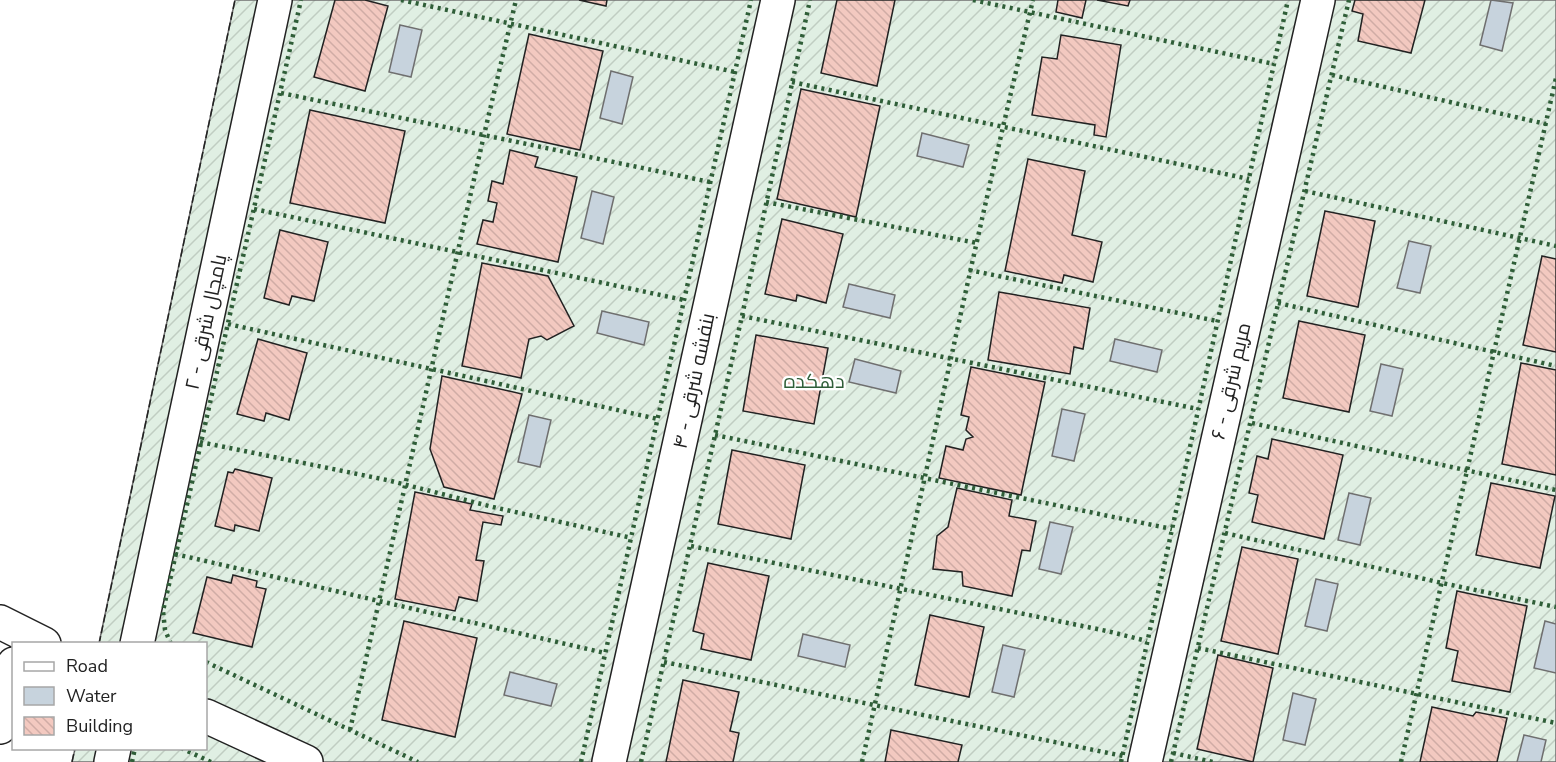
<svg xmlns="http://www.w3.org/2000/svg" width="1556" height="762" viewBox="0 0 1556 762" font-family="'Nunito Sans',Cairo,sans-serif">
<defs>
<pattern id="garden-furrows" width="10" height="10" patternUnits="userSpaceOnUse" patternTransform="scale(1.5)"><rect width="10" height="10" fill="#e0efe3"/><path d="M-1 1l2-2M0 10L10 0M9 11l2-2" fill="none" stroke="#c0cdc2"/></pattern>
<pattern id="building-back-hatch" width="6" height="6" patternUnits="userSpaceOnUse" patternTransform="scale(1.5)"><rect width="6" height="6" fill="#f3c9c0"/><path d="M-1 5l2 2M0 0l6 6M5-1l2 2" fill="none" stroke="#d0aca5"/></pattern>
</defs>
<rect width="100%" height="100%" fill="#fff"/>
<!-- garden -->
<path fill="url(#garden-furrows)" stroke="#6f6f6f" stroke-width="1.5" d="M 235,0 L 1556,0 L 1556,762 L 72,762 L 75,749 L 206,748 L 206,644 L 99,643 Z"/>
<!-- water -->
<path fill="#c7d3dd" stroke="#6f6f6f" stroke-width="1.5" d="M 1491,0 L 1513,3 L 1502,51 L 1480,45 Z
M 400,25 L 422,30 L 411,77 L 389,72 Z
M 611,71 L 633,77 L 622,124 L 600,118 Z
M 922,133 L 969,145 L 963,167 L 917,156 Z
M 592,191 L 614,197 L 603,244 L 581,238 Z
M 1409,241 L 1431,246 L 1420,293 L 1397,288 Z
M 849,284 L 895,295 L 890,318 L 843,307 Z
M 602,311 L 649,322 L 644,345 L 597,333 Z
M 1115,339 L 1162,350 L 1157,372 L 1110,361 Z
M 855,359 L 901,371 L 896,393 L 849,382 Z
M 1381,364 L 1403,369 L 1392,416 L 1370,411 Z
M 1062,409 L 1085,414 L 1074,461 L 1052,456 Z
M 529,415 L 551,420 L 540,467 L 518,462 Z
M 1349,493 L 1371,498 L 1360,545 L 1338,540 Z
M 1050,522 L 1073,527 L 1061,574 L 1039,569 Z
M 1316,579 L 1338,584 L 1327,631 L 1305,626 Z
M 1545,621 L 1556,624 L 1556,673 L 1534,668 Z
M 803,634 L 850,645 L 845,667 L 798,656 Z
M 1003,645 L 1025,650 L 1014,697 L 992,692 Z
M 510,672 L 557,684 L 551,706 L 504,695 Z
M 1293,693 L 1316,699 L 1305,745 L 1283,740 Z
M 1524,735 L 1546,740 L 1541,762 L 1517,762 Z"/>
<!-- building -->
<path fill="url(#building-back-hatch)" stroke="#222" stroke-width="1.5" d="M 335,0 L 365,0 L 388,6 L 365,91 L 314,77 Z
M 579,0 L 607,0 L 606,6 Z
M 837,0 L 895,0 L 877,86 L 821,73 Z
M 1058,0 L 1086,0 L 1082,18 L 1056,12 Z
M 1097,0 L 1130,0 L 1128,6 Z
M 1355,0 L 1425,0 L 1411,53 L 1358,41 L 1363,14 L 1352,11 Z
M 529,34 L 603,51 L 580,150 L 507,134 Z
M 1061,35 L 1121,45 L 1106,137 L 1094,135 L 1095,125 L 1032,115 L 1042,57 L 1057,59 Z
M 801,89 L 880,106 L 856,217 L 777,199 Z
M 310,110 L 405,131 L 385,223 L 290,203 Z
M 510,150 L 538,157 L 535,167 L 577,177 L 558,262 L 477,244 L 483,220 L 493,222 L 497,203 L 488,201 L 492,181 L 503,184 Z
M 1028,159 L 1085,171 L 1072,235 L 1102,242 L 1093,282 L 1064,275 L 1062,283 L 1005,271 Z
M 1325,211 L 1375,221 L 1358,307 L 1307,296 Z
M 782,219 L 843,234 L 826,303 L 797,295 L 796,301 L 765,294 Z
M 280,230 L 328,242 L 314,301 L 292,296 L 289,305 L 264,298 Z
M 1542,256 L 1556,259 L 1556,352 L 1523,345 Z
M 482,263 L 548,276 L 574,326 L 547,340 L 541,336 L 529,339 L 521,378 L 462,366 Z
M 999,292 L 1090,308 L 1083,349 L 1074,347 L 1070,374 L 988,360 Z
M 1299,321 L 1365,335 L 1349,412 L 1283,398 Z
M 756,335 L 828,348 L 814,424 L 743,411 Z
M 258,339 L 307,353 L 289,420 L 266,413 L 264,421 L 237,414 Z
M 1521,363 L 1556,370 L 1556,475 L 1502,464 Z
M 971,367 L 1045,382 L 1021,495 L 939,478 L 946,446 L 963,450 L 966,439 L 973,437 L 966,430 L 969,417 L 961,415 Z
M 442,376 L 522,394 L 494,499 L 444,487 L 430,449 Z
M 1272,439 L 1343,455 L 1324,539 L 1252,522 L 1258,495 L 1249,493 L 1257,456 L 1268,459 Z
M 732,450 L 805,465 L 791,539 L 718,524 Z
M 235,469 L 272,478 L 259,531 L 235,525 L 234,531 L 215,526 L 228,472 L 233,473 Z
M 1491,483 L 1555,496 L 1540,568 L 1476,555 Z
M 957,488 L 1012,500 L 1009,516 L 1036,521 L 1030,551 L 1022,550 L 1012,596 L 963,586 L 962,572 L 933,569 L 937,536 L 948,527 Z
M 415,492 L 472,504 L 470,510 L 503,516 L 501,525 L 483,522 L 476,560 L 484,561 L 477,601 L 459,597 L 455,611 L 395,599 Z
M 1242,547 L 1298,559 L 1278,654 L 1221,641 Z
M 708,563 L 769,576 L 751,660 L 701,649 L 704,634 L 693,631 Z
M 233,575 L 257,581 L 256,587 L 266,589 L 252,647 L 193,633 L 207,577 L 231,583 Z
M 1457,591 L 1527,606 L 1510,692 L 1452,681 L 1458,651 L 1446,648 Z
M 930,615 L 984,627 L 969,697 L 915,685 Z
M 404,621 L 477,638 L 455,737 L 382,720 Z
M 1218,655 L 1273,668 L 1253,762 L 1197,749 Z
M 683,680 L 739,692 L 730,731 L 739,733 L 733,762 L 666,762 Z
M 1432,707 L 1473,716 L 1476,712 L 1507,718 L 1497,762 L 1420,762 Z
M 891,730 L 962,745 L 958,762 L 885,762 Z"/>
<g fill="none" stroke-linecap="round" stroke-linejoin="round">
<!-- minor casing -->
<g stroke="#222" stroke-width="36">
<path id="minor" d="M 0,622 L 44,644
M 137,644 L 275,0
M 206,716 L 306,762
M 0,727 L 14,664
M 111,762 L 114,748
M 609,762 L 778,0
M 1145,762 L 1318,0"/>
</g>
<!-- minor -->
<use href="#minor" stroke="#fff" stroke-width="33"/>
<!-- hedge -->
<path stroke="#2f5e38" stroke-width="4.5" stroke-dasharray="3 4.5" stroke-linecap="butt" d="M 401,0 L 735,72
M 973,0 L 1274,64
M 1332,75 L 1546,124
M 792,82 L 1249,179
M 281,93 L 710,182
M 1305,191 L 1556,246
M 766,202 L 977,243
M 254,209 L 684,300
M 969,270 L 1217,321
M 1278,303 L 1556,366
M 742,316 L 1198,409
M 228,324 L 658,419
M 1252,423 L 1556,490
M 715,435 L 1172,529
M 200,442 L 387,480 L 493,507 L 632,538
M 1225,533 L 1442,583 L 1556,607
M 691,546 L 1107,631 L 1147,641
M 175,554 L 605,653
M 171,644 L 165,630 L 163,611 L 301,0
M 1198,648 L 1556,723
M 206,662 L 418,762
M 664,662 L 1123,756
M 350,730 L 484,135 L 516,0
M 181,748 L 211,762
M 1173,753 L 1213,762
M 132,762 L 135,748
M 581,762 L 751,0
M 641,762 L 742,316 L 810,0
M 862,762 C 919,508 972,253 1033,0
M 1121,762 L 1288,0
M 1171,762 L 1349,0
M 1401,762 L 1556,78"/>
<!-- fence -->
<path stroke="#222" stroke-width="1.5" stroke-dasharray="8 3" stroke-linecap="butt" d="M 99,644 L 235,0
M 72,762 L 75,748"/>
</g>
<g text-anchor="middle" dominant-baseline="central" stroke-width="4.5" stroke-linejoin="round" paint-order="stroke">
<!-- street labels -->
<g font-size="20" fill="#222" stroke="#fff">
<text transform="translate(206 322) rotate(-78)">پامچال شرقی - ۲</text>
<text transform="translate(694 381) rotate(-78)">بنفشه شرقی - ۴</text>
<text transform="translate(1231 381) rotate(-77)">مریم شرقی - ۶</text>
</g>
<!-- park labels -->
<g font-size="20" fill="#2f5e38" stroke="#fff">
<text x="814" y="381">دهکده</text>
</g>
</g>
<!-- legend -->
<rect x="12" y="642" width="195" height="108" fill="#ffffff" stroke="#a7a7a7" stroke-width="1.5"/>
<rect x="24" y="662" width="30" height="9" fill="#ffffff" stroke="#a7a7a7" stroke-width="1.5"/>
<text x="66" y="672" font-size="18" fill="#222222">Road</text>
<rect x="24" y="687" width="30" height="18" fill="#c7d3dd" stroke="#a7a7a7" stroke-width="1.5"/>
<text x="66" y="702" font-size="18" fill="#222222">Water</text>
<rect x="24" y="717" width="30" height="18" fill="url(#building-back-hatch)" stroke="#a7a7a7" stroke-width="1.5"/>
<text x="66" y="732" font-size="18" fill="#222222">Building</text>
</svg>
